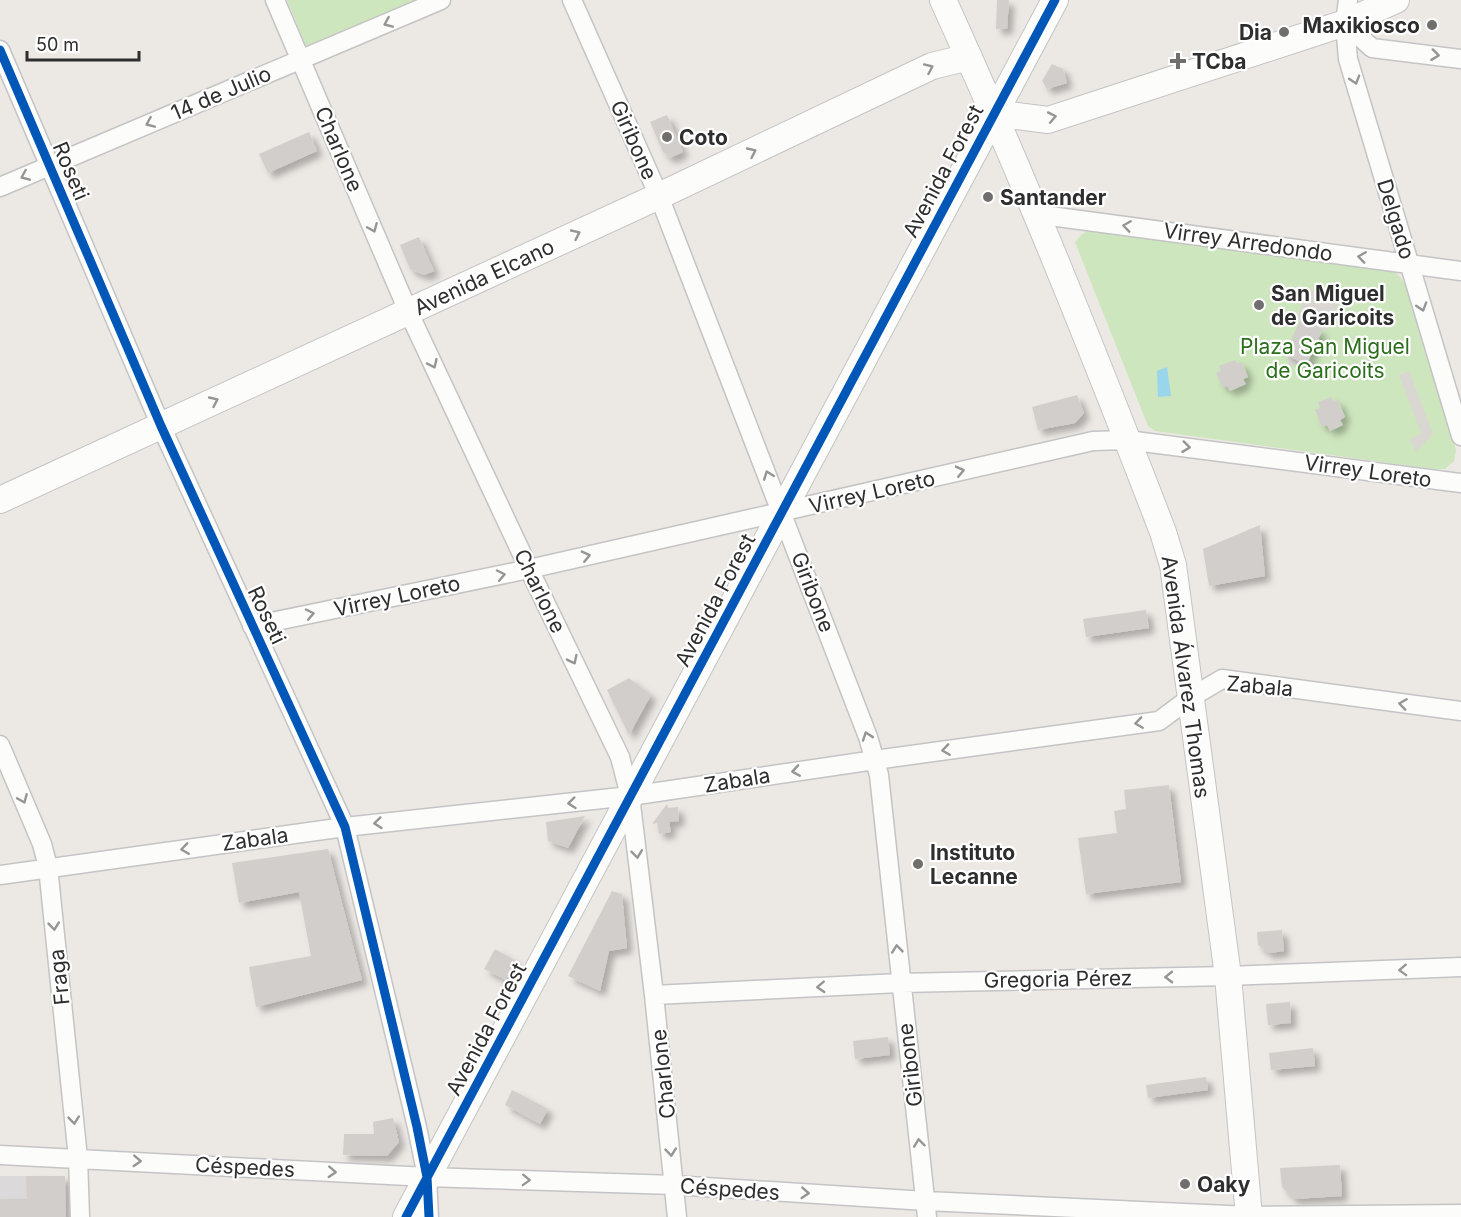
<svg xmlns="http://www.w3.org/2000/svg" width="1461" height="1217" viewBox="0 0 1461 1217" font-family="Inter,sans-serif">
<defs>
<filter id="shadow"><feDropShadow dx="5.5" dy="5.5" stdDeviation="3" flood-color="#0004"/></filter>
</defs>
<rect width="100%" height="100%" fill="#ece8e4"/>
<!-- industrial -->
<path fill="#dcd9db" d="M 0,1176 L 65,1176 L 66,1217 L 0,1217 Z"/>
<!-- green -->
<path fill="#cee6be" d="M 287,0 L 425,0 L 307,49 Z
M 1094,227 L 1196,246 L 1391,270 C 1403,276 1407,288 1412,299 L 1456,450 L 1454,461 L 1445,469 L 1434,469 L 1155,431 L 1148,426 L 1075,242 L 1081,235 Z"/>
<!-- plaza -->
<path fill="#dad6d2" d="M 1309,289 L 1339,302 L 1327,331 L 1321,329 L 1308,359 L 1314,363 L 1311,369 L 1301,363 L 1291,366 L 1288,361 L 1288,355 L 1276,347 L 1278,342 L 1289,347 L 1300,320 L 1296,318 Z
M 1409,371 L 1433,434 L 1416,452 L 1410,440 L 1421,433 L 1399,375 Z"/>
<!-- water -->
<path fill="#99d6ec" d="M 1167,367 L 1171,396 L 1158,397 L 1157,371 Z"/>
<!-- building -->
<path fill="#d1cecb" filter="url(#shadow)" d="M 997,0 L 1009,0 L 1007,29 L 996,29 Z
M 1052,64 L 1063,69 L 1067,83 L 1047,89 L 1042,81 Z
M 667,115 L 683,152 L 670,158 L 663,152 L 650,122 Z
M 309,132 L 317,151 L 268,173 L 259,154 Z
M 419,237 L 434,271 L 424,275 L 410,269 L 400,245 Z
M 1300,321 L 1322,331 L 1306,366 L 1285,353 Z
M 1235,360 L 1237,364 L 1242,362 L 1248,377 L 1243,379 L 1246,384 L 1230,391 L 1227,386 L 1223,388 L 1216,373 L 1221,371 L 1219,366 Z
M 1077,395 L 1084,413 L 1075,423 L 1038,430 L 1032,407 Z
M 1331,397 L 1333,402 L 1338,400 L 1345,417 L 1340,420 L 1343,425 L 1330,431 L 1327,425 L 1322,427 L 1315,410 L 1320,408 L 1318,402 Z
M 1260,525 L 1265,576 L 1209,586 L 1203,549 Z
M 1146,610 L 1149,628 L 1086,637 L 1083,619 Z
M 629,678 L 651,695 L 629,735 L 607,690 Z
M 1169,785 L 1181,882 L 1086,894 L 1078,838 L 1117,833 L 1114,811 L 1126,809 L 1124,790 Z
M 667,804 L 668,808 L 678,807 L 679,821 L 669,822 L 671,832 L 659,834 L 657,823 L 652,824 Z
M 585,816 L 568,848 L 548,841 L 546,822 Z
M 328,849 L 362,980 L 256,1007 L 249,967 L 311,956 L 299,892 L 239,903 L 232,863 Z
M 612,891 L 622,894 L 627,948 L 609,951 L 600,991 L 568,976 Z
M 1282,930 L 1284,951 L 1269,953 L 1258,945 L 1257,932 Z
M 495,949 L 516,961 L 506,980 L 484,969 Z
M 1290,1002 L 1291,1023 L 1268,1025 L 1266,1004 Z
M 888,1037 L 890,1055 L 855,1059 L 853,1041 Z
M 1313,1048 L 1315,1066 L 1271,1070 L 1269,1053 Z
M 1206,1077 L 1208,1090 L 1148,1098 L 1146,1085 Z
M 512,1090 L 548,1109 L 540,1124 L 505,1105 Z
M 393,1118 L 399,1142 L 387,1156 L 343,1155 L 344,1134 L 374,1134 L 373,1122 Z
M 1340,1165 L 1342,1196 L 1294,1199 L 1282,1187 L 1280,1168 Z
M 26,1176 L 65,1176 L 66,1217 L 0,1217 L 0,1199 L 27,1199 Z"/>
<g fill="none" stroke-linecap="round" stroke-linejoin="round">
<!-- minor casing -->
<g stroke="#c5c4c5" stroke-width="21">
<path id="minor" d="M 275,0 L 408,311 L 529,569 L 620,757 L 630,796 L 654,995 L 677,1217
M 572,0 L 659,196 L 868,737 L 879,775 L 927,1217
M 1348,0 L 1345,23 L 1348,59 L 1461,436
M 1345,23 L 1372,48 L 1461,59
M 0,50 L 161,426 L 345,827 L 417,1127 L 427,1177 L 429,1217
M 0,187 L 441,0
M 1035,214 L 1461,271
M 252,626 L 529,569 L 1093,441 L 1127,440 L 1461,483
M 0,745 L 42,844 L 48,867 L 78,1158 L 80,1217
M 0,875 L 345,827 L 630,796 L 875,760 L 1159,721 L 1190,698 L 1222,679 L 1461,711
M 654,995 L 900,983 L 1228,976 L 1461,967
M 0,1155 L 427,1177 L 674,1185 L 926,1201 L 1249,1216 L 1461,1214"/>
</g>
<!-- secondary casing -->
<g stroke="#c5c4c5" stroke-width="28">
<path id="secondary" d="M 943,0 C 1023,175 1094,353 1163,532 L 1173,565 L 1228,976 L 1249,1217
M 994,113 L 1048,120 L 1345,23 L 1396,0
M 0,500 L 659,196 L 932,66 L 969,57
M 406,1217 L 1055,0"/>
</g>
<!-- minor -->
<use href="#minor" stroke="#fcfcfb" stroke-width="18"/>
<!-- secondary -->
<use href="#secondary" stroke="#fcfcfb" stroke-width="26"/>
<!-- cycleway casing -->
<g stroke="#fff" stroke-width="13">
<path id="cycleway" d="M 0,50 L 161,426 L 345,827 L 417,1127 L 427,1177 L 429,1217
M 406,1217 L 1055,0"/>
</g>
<!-- cycleway -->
<use href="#cycleway" stroke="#0057b8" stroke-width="9"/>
</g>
<!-- one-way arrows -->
<defs><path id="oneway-chevron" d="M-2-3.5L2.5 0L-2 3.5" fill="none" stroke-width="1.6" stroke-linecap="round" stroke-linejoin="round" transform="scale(1.5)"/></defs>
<g stroke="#959594">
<use href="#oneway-chevron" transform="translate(388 23) rotate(157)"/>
<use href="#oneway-chevron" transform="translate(1435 55) rotate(7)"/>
<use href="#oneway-chevron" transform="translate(929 68) rotate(-24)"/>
<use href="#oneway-chevron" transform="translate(1355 80) rotate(73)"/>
<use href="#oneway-chevron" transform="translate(1052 117) rotate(-11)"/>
<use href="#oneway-chevron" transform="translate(150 123) rotate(157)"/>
<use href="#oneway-chevron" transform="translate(752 152) rotate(-25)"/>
<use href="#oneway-chevron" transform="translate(25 176) rotate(157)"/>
<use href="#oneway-chevron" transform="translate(1127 226) rotate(-172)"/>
<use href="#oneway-chevron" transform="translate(373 228) rotate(67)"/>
<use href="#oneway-chevron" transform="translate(576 234) rotate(-25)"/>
<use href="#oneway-chevron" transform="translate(1362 257) rotate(-172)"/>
<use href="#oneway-chevron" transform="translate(1422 307) rotate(73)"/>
<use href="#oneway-chevron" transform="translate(433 364) rotate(65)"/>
<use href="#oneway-chevron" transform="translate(214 401) rotate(-25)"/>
<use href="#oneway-chevron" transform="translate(1186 447) rotate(7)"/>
<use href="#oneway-chevron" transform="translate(960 471) rotate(-13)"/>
<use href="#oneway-chevron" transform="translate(768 475) rotate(-111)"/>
<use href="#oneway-chevron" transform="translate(586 556) rotate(-13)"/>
<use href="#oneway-chevron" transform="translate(501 575) rotate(-12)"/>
<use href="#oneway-chevron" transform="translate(310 614) rotate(-12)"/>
<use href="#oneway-chevron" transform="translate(573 660) rotate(64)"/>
<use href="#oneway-chevron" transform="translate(1403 704) rotate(-172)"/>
<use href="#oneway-chevron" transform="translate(1139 723) rotate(172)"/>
<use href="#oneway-chevron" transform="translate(867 736) rotate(-109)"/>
<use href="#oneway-chevron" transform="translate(946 750) rotate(172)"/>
<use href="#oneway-chevron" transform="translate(796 771) rotate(171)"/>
<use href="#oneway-chevron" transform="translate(23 799) rotate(67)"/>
<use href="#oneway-chevron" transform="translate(572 803) rotate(174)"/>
<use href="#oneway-chevron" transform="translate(378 823) rotate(174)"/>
<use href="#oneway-chevron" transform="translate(185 849) rotate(172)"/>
<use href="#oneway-chevron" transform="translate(637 854) rotate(83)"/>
<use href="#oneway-chevron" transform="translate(54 926) rotate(84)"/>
<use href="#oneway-chevron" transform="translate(897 949) rotate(-96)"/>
<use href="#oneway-chevron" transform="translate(1403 970) rotate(178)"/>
<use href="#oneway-chevron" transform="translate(1169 977) rotate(179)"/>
<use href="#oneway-chevron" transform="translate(821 987) rotate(177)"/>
<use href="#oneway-chevron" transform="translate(74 1120) rotate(84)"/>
<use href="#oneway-chevron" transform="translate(919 1143) rotate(-97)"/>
<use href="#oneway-chevron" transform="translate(671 1152) rotate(84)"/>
<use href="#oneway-chevron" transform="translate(137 1161) rotate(3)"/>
<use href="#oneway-chevron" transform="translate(332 1172) rotate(3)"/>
<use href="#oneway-chevron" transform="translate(526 1180) rotate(2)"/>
<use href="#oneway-chevron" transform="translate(805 1193) rotate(4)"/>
</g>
<!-- markers -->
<g fill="#706f6e" stroke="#fff" stroke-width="2">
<circle cx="1432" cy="25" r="6"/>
<circle cx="1284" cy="32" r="6"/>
<path d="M1175 52h6v6h6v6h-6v6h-6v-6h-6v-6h6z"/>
<circle cx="667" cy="137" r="6"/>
<circle cx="988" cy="197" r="6"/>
<circle cx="1259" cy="305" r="6"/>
<circle cx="918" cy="864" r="6"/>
<circle cx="1185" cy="1184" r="6"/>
</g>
<g text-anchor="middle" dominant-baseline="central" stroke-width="4.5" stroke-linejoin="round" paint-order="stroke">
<!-- poi labels -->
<g font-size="21" font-weight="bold" fill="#2e2e2e" stroke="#fff" text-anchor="start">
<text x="1420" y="25" text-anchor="end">Maxikiosco</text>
<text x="1272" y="32" text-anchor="end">Dia</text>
<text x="1192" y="61">TCba</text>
<text x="679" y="137">Coto</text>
<text x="1000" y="197">Santander</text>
<text x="1271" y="293">San Miguel<tspan x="1271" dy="24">de Garicoits</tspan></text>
<text x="930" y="852">Instituto<tspan x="930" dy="24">Lecanne</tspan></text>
<text x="1197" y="1184">Oaky</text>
</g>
<!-- street labels -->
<g font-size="21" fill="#2e2e2e" stroke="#fff">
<text transform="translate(221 93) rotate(-23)">14 de Julio</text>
<text transform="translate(634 140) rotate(66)">Giribone</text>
<text transform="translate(339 149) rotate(67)">Charlone</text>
<text transform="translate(71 171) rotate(67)">Roseti</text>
<text transform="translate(943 171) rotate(-62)">Avenida Forest</text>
<text transform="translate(1396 219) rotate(73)">Delgado</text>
<text transform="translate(1248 242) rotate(8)">Virrey Arredondo</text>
<text transform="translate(484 277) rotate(-25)">Avenida Elcano</text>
<text transform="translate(1368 471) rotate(8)">Virrey Loreto</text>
<text transform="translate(872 492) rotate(-13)">Virrey Loreto</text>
<text transform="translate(540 591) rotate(64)">Charlone</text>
<text transform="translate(813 592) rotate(69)">Giribone</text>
<text transform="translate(397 596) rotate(-12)">Virrey Loreto</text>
<text transform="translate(715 600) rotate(-62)">Avenida Forest</text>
<text transform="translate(267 615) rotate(65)">Roseti</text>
<text transform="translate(1186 677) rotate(82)">Avenida Álvarez Thomas</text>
<text transform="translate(1260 686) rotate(5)">Zabala</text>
<text transform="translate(737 780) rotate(-9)">Zabala</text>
<text transform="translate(255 839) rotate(-8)">Zabala</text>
<text transform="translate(59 977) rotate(-96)">Fraga</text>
<text transform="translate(1058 979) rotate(-1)">Gregoria Pérez</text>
<text transform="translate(486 1029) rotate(-62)">Avenida Forest</text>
<text transform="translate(910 1065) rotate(-97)">Giribone</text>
<text transform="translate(663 1074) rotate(-96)">Charlone</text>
<text transform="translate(245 1167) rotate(3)">Céspedes</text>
<text transform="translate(730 1189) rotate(4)">Céspedes</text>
</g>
<!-- park labels -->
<g font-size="21" fill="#2c6e1b" stroke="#fff">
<text x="1325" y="346">Plaza San Miguel<tspan x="1325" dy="24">de Garicoits</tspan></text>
</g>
</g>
<!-- scale -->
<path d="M27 51v9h112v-9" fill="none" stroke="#2e2e2e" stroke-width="3"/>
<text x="36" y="51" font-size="18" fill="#2e2e2e" stroke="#ffffff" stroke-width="4.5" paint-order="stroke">50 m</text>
</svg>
